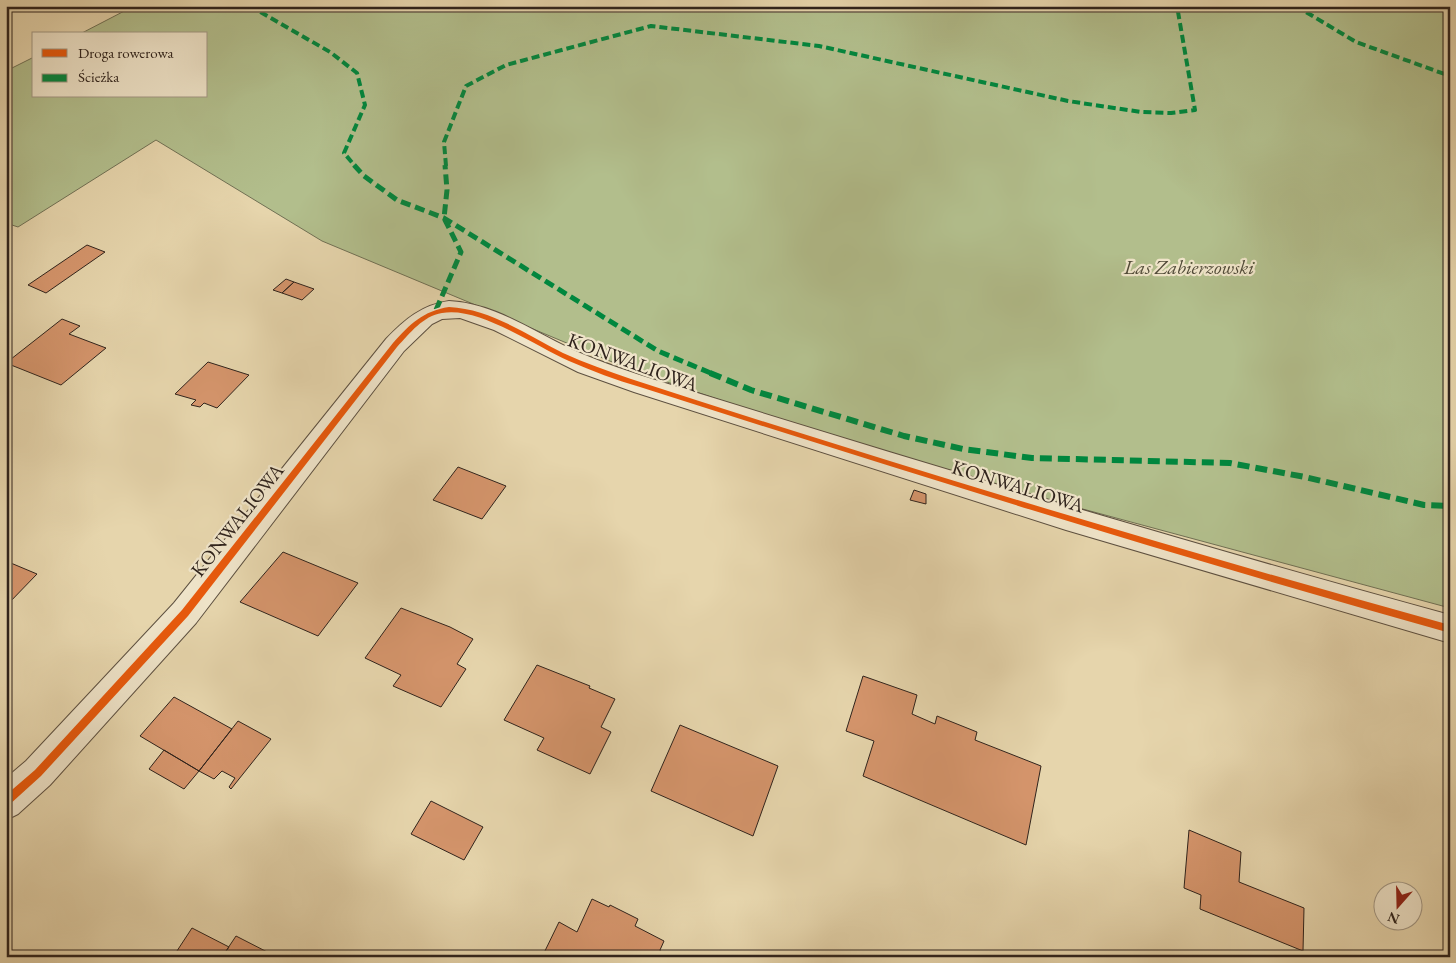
<svg xmlns="http://www.w3.org/2000/svg" width="1456" height="963" viewBox="0 0 1456 963" font-family="'EB Garamond',serif">
<rect width="100%" height="100%" fill="#e6d5ac"/>
<filter id="stains"><feTurbulence type="fractalNoise" baseFrequency=".004" numOctaves="4"/><feColorMatrix values="0 0 0 0 .2 0 0 0 0 .09 0 0 0 0 .02 0 0 0 .5 -.17"/></filter>
<radialGradient id="worn" r=".72"><stop offset=".6" stop-color="#630" stop-opacity="0"/><stop offset="1" stop-color="#630" stop-opacity=".3"/></radialGradient>
<!-- green -->
<path fill="#b2be8c" stroke="#707054" d="M 134,6 L 1450,6 L 1450,608 L 875,453 L 629,369 L 322,241 L 156,140 L 18,227 L 6,223 L 6,71 L 34,57 L 34,96 L 206,96 L 206,34 L 80,34 Z"/>
<!-- building -->
<path fill="#d5956c" stroke="#2f231c" d="M 87,245 L 105,252 L 46,293 L 28,285 Z
M 286,279 L 294,282 L 282,293 L 273,290 Z
M 294,282 L 314,289 L 302,300 L 282,293 Z
M 62,319 L 80,326 L 69,334 L 106,348 L 61,385 L 6,363 Z
M 208,362 L 249,375 L 217,408 L 204,403 L 200,407 L 191,405 L 196,400 L 175,394 Z
M 458,467 L 506,486 L 482,519 L 433,500 Z
M 914,490 L 926,494 L 926,504 L 910,500 Z
M 283,552 L 358,583 L 318,636 L 240,602 Z
M 6,561 L 37,574 L 6,606 Z
M 401,608 L 450,627 L 473,639 L 457,664 L 466,669 L 441,707 L 393,686 L 401,675 L 365,658 Z
M 537,665 L 590,686 L 589,688 L 615,699 L 601,727 L 611,732 L 590,774 L 537,750 L 544,738 L 504,720 Z
M 863,676 L 917,695 L 912,714 L 935,724 L 937,716 L 977,732 L 975,740 L 1041,766 L 1026,845 L 863,776 L 874,741 L 846,731 Z
M 174,697 L 232,729 L 199,771 L 140,736 Z
M 238,721 L 271,739 L 231,789 L 229,787 L 235,778 L 222,771 L 214,779 L 199,771 Z
M 680,725 L 778,766 L 753,836 L 651,791 Z
M 164,750 L 199,771 L 184,789 L 149,769 Z
M 431,801 L 483,827 L 464,860 L 411,834 Z
M 1189,830 L 1241,852 L 1239,882 L 1304,908 L 1303,951 L 1200,909 L 1201,895 L 1184,888 Z
M 592,899 L 609,907 L 610,905 L 638,919 L 635,926 L 664,941 L 660,950 L 662,957 L 542,957 L 559,922 L 577,932 Z
M 192,928 L 229,947 L 222,957 L 173,957 Z
M 236,936 L 275,956 L 222,957 Z"/>
<g fill="none" stroke-linecap="round" stroke-linejoin="round">
<!-- minor casing -->
<g stroke="#5d5040" stroke-width="2">
<path id="minor" d="M 449,301 C 494,303 532,331 571,349 C 602,363 633,373 665,383 C 926,464 1187,543 1450,615 L 1450,643 L 1066,530 L 634,392 L 578,372 L 494,330 L 460,318 L 442,319 L 432,324 L 404,351 L 196,623 L 50,785 L 18,814 L 6,820 L 6,778 L 26,761 L 174,603 L 386,339 C 405,319 422,305 449,301 Z"/>
</g>
<!-- minor -->
<use href="#minor" fill="#efe4c9" fill-rule="evenodd"/>
<!-- quiet-far2 -->
<path stroke="#00873e" stroke-width="4" stroke-dasharray="8 4" stroke-linecap="butt" d="M 250,6 L 330,52 L 357,73 L 365,105 L 344,153 L 355,166
M 1296,6 L 1356,42 L 1450,76
M 446,166 L 444,142 L 466,86 L 506,65 L 651,26 L 819,46 L 1068,101 L 1141,112 L 1171,113 L 1195,110 L 1177,6"/>
<!-- quiet-far1 -->
<path stroke="#00873e" stroke-width="5" stroke-dasharray="10 5" stroke-linecap="butt" d="M 354,165 L 364,176 L 397,200 L 444,218 L 658,351 L 713,374
M 436,310 L 461,252 L 444,218 L 447,190 L 445,165"/>
<!-- quiet -->
<path stroke="#00873e" stroke-width="6" stroke-dasharray="12 6" stroke-linecap="butt" d="M 710,373 L 751,390 L 904,436 L 963,449 L 1032,458 L 1230,463 L 1305,477 L 1424,505 L 1450,506"/>
<!-- cycleway casing -->
<g stroke="#efe4c9" stroke-width="3">
<path id="cycleway" d="M 449,307 C 491,309 527,335 563,353 C 585,363 608,371 631,379 C 902,467 1175,549 1450,625 L 1450,633 C 1178,557 909,473 640,387 C 616,380 592,371 569,361 C 535,346 479,306 442,313 C 423,316 410,333 397,347 L 188,616 L 41,776 L 9,805 L 6,807 L 6,795 L 35,770 L 182,610 L 393,343 C 410,324 423,311 449,307 Z"/>
</g>
<!-- cycleway -->
<use href="#cycleway" fill="#e8590c" fill-rule="evenodd"/>
</g>
<g text-anchor="middle" dominant-baseline="central" stroke-width="4.5" stroke-linejoin="round" paint-order="stroke">
<!-- park labels -->
<g font-size="20" font-style="italic" fill="#504a38" stroke="#efe4c9">
<text x="1189" y="267">Las Zabierzowski</text>
</g>
<!-- street labels -->
<g font-size="20" fill="#2f231c" stroke="#efe4c9">
<text transform="translate(633 362) rotate(20)">KONWALIOWA</text>
<text transform="translate(1018 486) rotate(17)">KONWALIOWA</text>
<text transform="translate(237 520) rotate(-52)">KONWALIOWA</text>
</g>
</g>
<!-- margin -->
<rect width="1456" height="963" fill="none" stroke="#e6d5ac" stroke-width="25"/>
<rect x="8" y="8" width="1441" height="948" fill="none" stroke="#2f231c" stroke-width="2.5"/>
<rect x="12" y="12" width="1431" height="938" fill="none" stroke="#2f231c"/>
<!-- legend -->
<rect x="32" y="32" width="175" height="65" fill="#efe4c9" stroke="#a29784"/>
<rect x="42" y="49" width="25" height="8" fill="#e8590c" stroke="#a29784"/>
<text x="78" y="58" font-size="15" fill="#2f231c">Droga rowerowa</text>
<rect x="42" y="74" width="25" height="8" fill="#00873e" stroke="#a29784"/>
<text x="78" y="82" font-size="15" fill="#2f231c">Ścieżka</text>
<!-- north arrow -->
<g transform="translate(1398 906) rotate(200)"><circle r="24" fill="#efe4c9" stroke="#a29784"/>
<path d="M0-4L9 19L0 12L-9 19Z" fill="#8f2418"/>
<text y="-8" font-size="14" font-weight="bold" text-anchor="middle" fill="#2f231c">N</text>
</g>
<rect width="100%" height="100%" filter="url(#stains)"/>
<rect width="100%" height="100%" fill="url(#worn)"/>
</svg>
